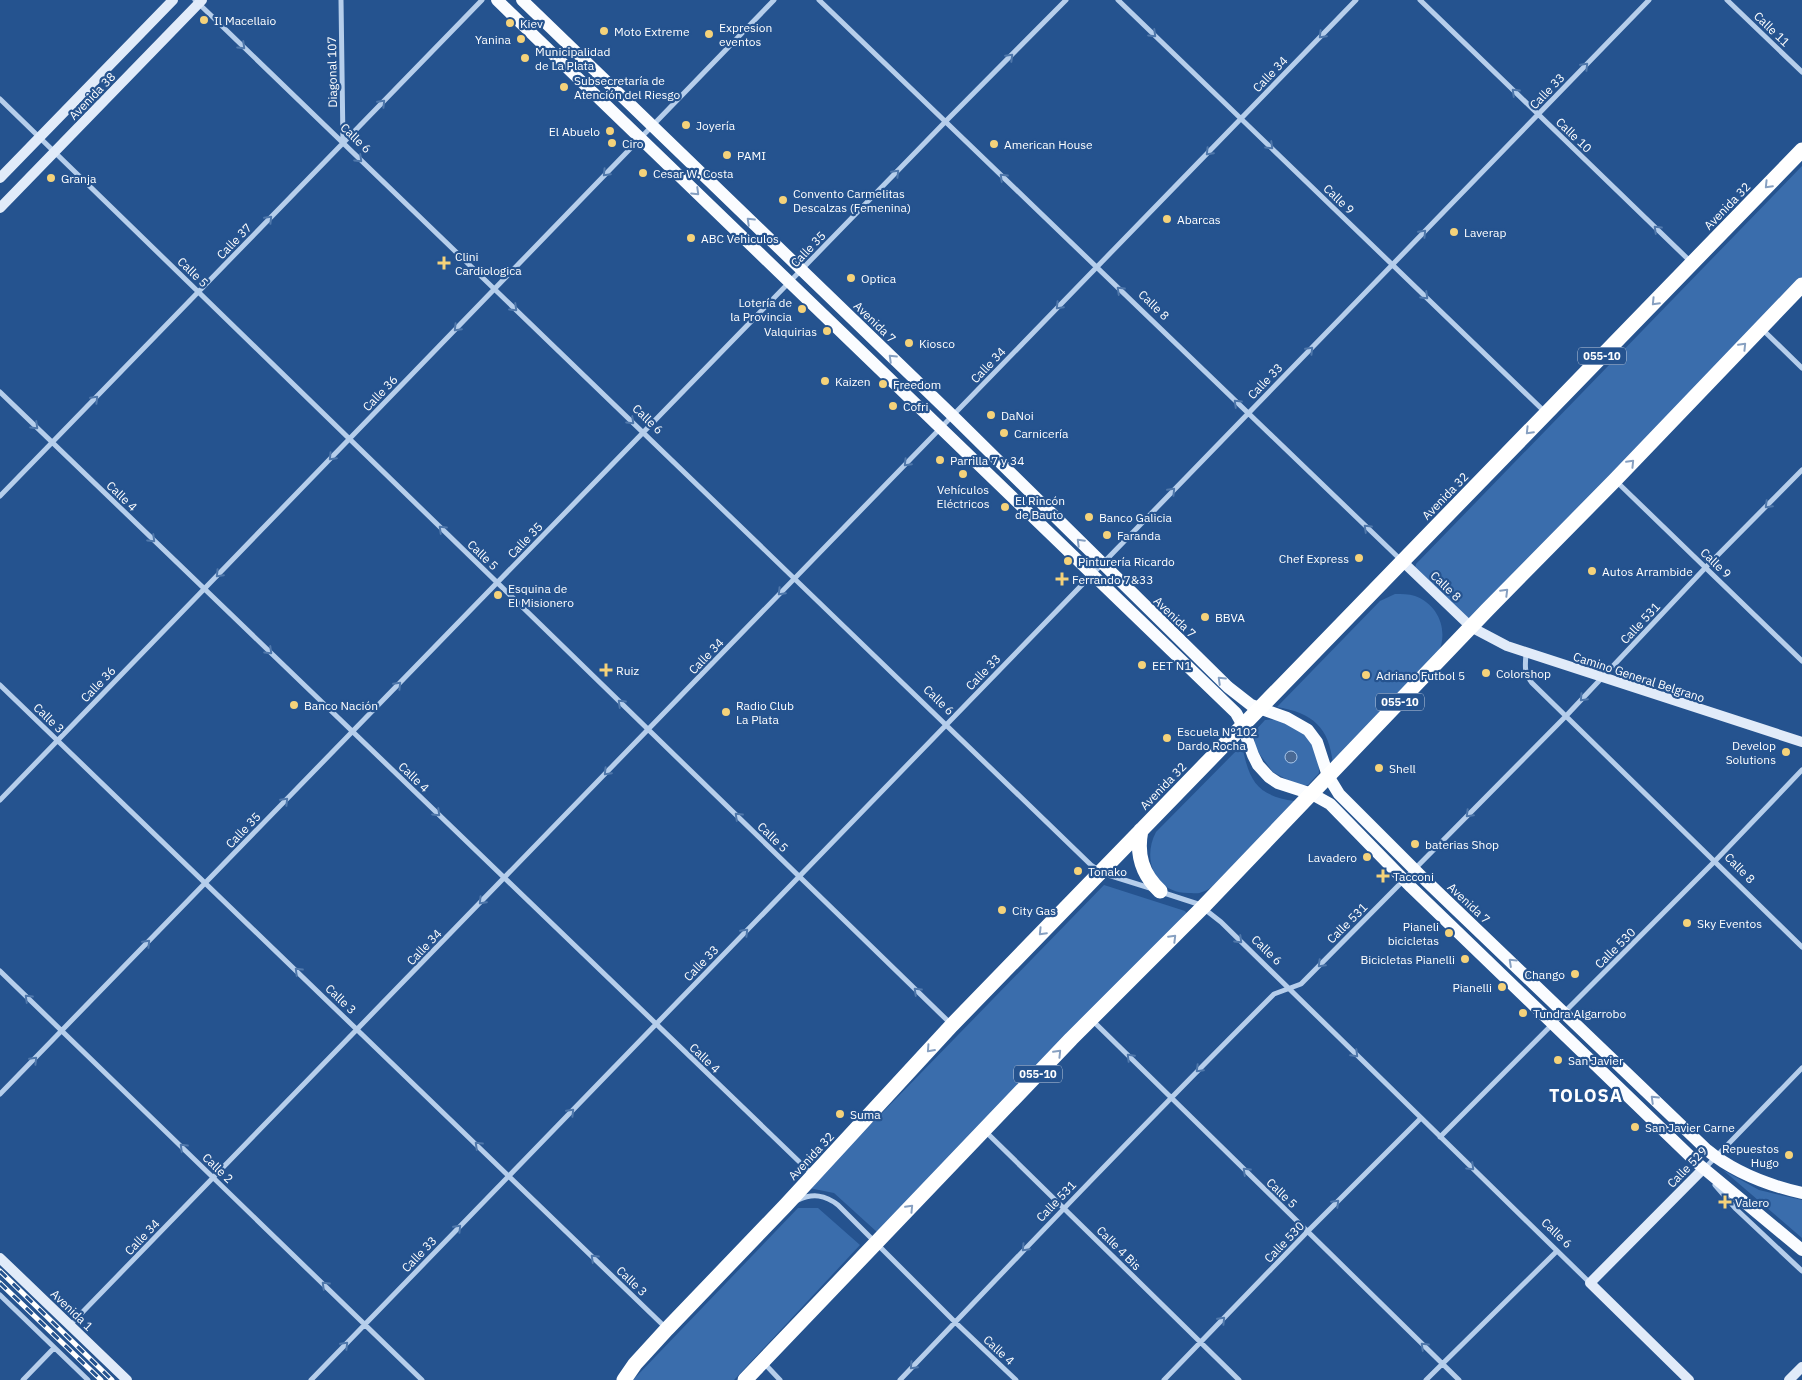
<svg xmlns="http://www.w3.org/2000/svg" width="1802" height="1380" viewBox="0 0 1802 1380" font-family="'IBM Plex Sans',sans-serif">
<rect width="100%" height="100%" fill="#25538f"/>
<!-- green -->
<path fill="#3a6dac" d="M 1802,166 L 1802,278 L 1472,620 L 1469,619 L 1415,568 L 1416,564 Z
M 1395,594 C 1401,594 1409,594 1415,596 C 1439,605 1449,631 1438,654 L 1333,764 C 1329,727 1313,713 1277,707 L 1380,601 Z
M 1282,719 L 1303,731 L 1318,750 L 1319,773 L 1308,785 L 1297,785 L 1273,772 L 1255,748 L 1254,732 L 1265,720 Z
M 1242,745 C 1249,781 1257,796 1295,801 L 1213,886 C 1210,888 1206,891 1202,892 C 1199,894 1194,893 1191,893 C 1156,895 1141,860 1156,832 Z
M 1104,885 L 1185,911 L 1187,914 L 877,1232 L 834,1193 L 809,1188 Z
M 1723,1170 L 1759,1190 L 1802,1200 L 1802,1238 Z
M 798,1208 L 818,1208 L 860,1245 L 734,1380 L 633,1380 Z"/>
<!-- water -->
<path fill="#496994" stroke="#aac8ec" d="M1285 757a6 6 0 1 1 12 0a6 6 0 1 1-12 0Z"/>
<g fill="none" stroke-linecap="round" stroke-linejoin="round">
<!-- street -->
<path stroke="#b6ceeb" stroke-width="5" d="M 195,0 L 1091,865 L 1105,874 L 1153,889
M 341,0 L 343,143
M 819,0 L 1402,561
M 1118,0 L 1546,413
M 1420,0 L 1692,263
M 1727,0 L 1802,72
M 0,99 L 951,1024
M 1763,330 L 1802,368
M 0,392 L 812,1174
M 1617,482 L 1802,661
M 0,496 L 482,0
M 1526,654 C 1525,665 1524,674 1532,683 L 1802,947
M 0,685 L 666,1328
M 0,800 L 774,0
M 1161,892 L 1198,904 L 1221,922 L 1590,1283
M 0,971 L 422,1380
M 1092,1020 L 1459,1380
M 0,1094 L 945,122 L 1066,0
M 985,1131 L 1239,1380
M 1440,1137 L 1715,861 L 1802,770
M 1705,1168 L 1802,1068
M 1715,1185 L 1736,1209 L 1802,1271
M 798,1200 C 813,1193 825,1195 838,1205 L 955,1322 L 1016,1380
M 0,1295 L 88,1380
M 70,1325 L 1356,0
M 763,1362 L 780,1380
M 23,1380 L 54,1348
M 311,1380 L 1649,0
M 900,1380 C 1022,1252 1144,1124 1269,999 L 1274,994 L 1301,984 L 1566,716 L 1706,567 L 1802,470
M 1164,1380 L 1307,1232 L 1420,1119
M 1426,1380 L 1557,1251"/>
<!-- secondary -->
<path stroke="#e1ebf9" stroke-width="10" d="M 0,178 L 173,0
M 0,208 L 202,0
M 1402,561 L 1471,627 L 1507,646 L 1802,742
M 0,1258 L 127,1380
M 1689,1380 L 1590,1283 L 1704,1168
M 1789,1380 L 1802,1367"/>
<!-- primary -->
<path stroke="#fafcff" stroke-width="12" d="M 497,0 L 1236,713 L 1241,722 L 1253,755 L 1258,765 L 1269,777 L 1278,783 L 1312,794 L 1330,804 L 1411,887 L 1696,1162 L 1802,1250
M 522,0 L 953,416 L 1228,687 L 1251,705 L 1287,718 L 1308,730 L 1317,742 L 1328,776 L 1339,794 L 1421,876 L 1707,1150 C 1735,1173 1767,1185 1802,1193"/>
<!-- highway -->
<path stroke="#fff" stroke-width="15" d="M 1141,830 C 1136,855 1142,874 1160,891
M 624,1380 L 635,1364 L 667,1329 L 786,1205 L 952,1025 L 1802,150
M 745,1380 L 1071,1039 L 1203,907 L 1487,610 L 1615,480 L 1802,285"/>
<!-- rail casing -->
<g stroke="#fff" stroke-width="5">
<path id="rail" d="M 0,1271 L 112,1380
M 0,1283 L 101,1380"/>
</g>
<!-- rail -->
<use href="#rail" stroke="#25538f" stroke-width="3" stroke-dasharray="9" stroke-linecap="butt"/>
</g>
<!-- one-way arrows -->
<defs><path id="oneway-chevron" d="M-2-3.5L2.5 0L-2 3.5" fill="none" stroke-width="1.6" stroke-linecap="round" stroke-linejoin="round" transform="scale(1.25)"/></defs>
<g stroke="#5078ab">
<use href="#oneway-chevron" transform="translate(1153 34) rotate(44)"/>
<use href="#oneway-chevron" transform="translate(1322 35) rotate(134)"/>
<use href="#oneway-chevron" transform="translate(242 46) rotate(44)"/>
<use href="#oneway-chevron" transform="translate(1010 57) rotate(-45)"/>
<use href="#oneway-chevron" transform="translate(1585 66) rotate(-46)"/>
<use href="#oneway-chevron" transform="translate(1515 92) rotate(-136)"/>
<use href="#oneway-chevron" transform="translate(382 103) rotate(-46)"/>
<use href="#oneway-chevron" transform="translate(1270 146) rotate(44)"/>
<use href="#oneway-chevron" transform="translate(1209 152) rotate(134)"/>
<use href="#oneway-chevron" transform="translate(359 159) rotate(44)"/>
<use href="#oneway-chevron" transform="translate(606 173) rotate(134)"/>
<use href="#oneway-chevron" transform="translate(896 173) rotate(-46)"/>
<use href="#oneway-chevron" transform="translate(1003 177) rotate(-136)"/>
<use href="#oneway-chevron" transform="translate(269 219) rotate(-46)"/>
<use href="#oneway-chevron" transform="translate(1657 229) rotate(-136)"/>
<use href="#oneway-chevron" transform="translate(1423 233) rotate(-46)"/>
<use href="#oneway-chevron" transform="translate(1120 290) rotate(-136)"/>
<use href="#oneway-chevron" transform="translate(1425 296) rotate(44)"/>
<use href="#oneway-chevron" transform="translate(1059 306) rotate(134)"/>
<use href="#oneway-chevron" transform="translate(514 308) rotate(44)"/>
<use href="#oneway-chevron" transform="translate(457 328) rotate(134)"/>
<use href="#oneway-chevron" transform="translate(1310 350) rotate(-46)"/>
<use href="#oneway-chevron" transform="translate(95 399) rotate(-46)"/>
<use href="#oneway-chevron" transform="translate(1237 403) rotate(-136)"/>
<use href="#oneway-chevron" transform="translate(631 421) rotate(44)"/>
<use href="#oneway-chevron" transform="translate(35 426) rotate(44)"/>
<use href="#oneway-chevron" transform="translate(332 457) rotate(134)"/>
<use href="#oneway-chevron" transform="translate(907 463) rotate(134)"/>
<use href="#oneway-chevron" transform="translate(1172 491) rotate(-46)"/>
<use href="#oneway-chevron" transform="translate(1768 505) rotate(135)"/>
<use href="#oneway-chevron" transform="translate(1367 528) rotate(-136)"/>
<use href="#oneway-chevron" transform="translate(442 529) rotate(-136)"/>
<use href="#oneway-chevron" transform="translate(152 539) rotate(44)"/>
<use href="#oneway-chevron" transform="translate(219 574) rotate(134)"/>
<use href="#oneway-chevron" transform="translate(781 592) rotate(134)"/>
<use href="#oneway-chevron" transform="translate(269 651) rotate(44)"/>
<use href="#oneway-chevron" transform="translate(398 685) rotate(-46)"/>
<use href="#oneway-chevron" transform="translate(1583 698) rotate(133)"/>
<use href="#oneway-chevron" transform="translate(621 703) rotate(-136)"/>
<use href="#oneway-chevron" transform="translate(607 772) rotate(134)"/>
<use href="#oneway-chevron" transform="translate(285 801) rotate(-46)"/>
<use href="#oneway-chevron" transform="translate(437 813) rotate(44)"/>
<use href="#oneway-chevron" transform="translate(1469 814) rotate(135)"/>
<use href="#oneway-chevron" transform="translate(738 816) rotate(-136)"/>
<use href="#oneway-chevron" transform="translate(482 901) rotate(134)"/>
<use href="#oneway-chevron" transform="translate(745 932) rotate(-46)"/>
<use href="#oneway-chevron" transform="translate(1239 940) rotate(44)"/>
<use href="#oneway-chevron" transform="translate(147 943) rotate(-46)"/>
<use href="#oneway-chevron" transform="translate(1321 964) rotate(135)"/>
<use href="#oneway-chevron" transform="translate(298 971) rotate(-136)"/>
<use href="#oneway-chevron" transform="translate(917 991) rotate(-136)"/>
<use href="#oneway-chevron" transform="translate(28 998) rotate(-136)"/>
<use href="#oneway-chevron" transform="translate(1355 1054) rotate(45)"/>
<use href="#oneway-chevron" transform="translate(1130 1057) rotate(-135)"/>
<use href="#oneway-chevron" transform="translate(34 1060) rotate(-46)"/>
<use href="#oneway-chevron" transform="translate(1199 1069) rotate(135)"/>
<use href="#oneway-chevron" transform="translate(571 1112) rotate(-46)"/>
<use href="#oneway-chevron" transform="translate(478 1145) rotate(-136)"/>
<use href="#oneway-chevron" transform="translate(183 1147) rotate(-136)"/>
<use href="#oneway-chevron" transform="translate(1471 1167) rotate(44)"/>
<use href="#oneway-chevron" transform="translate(1246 1171) rotate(-136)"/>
<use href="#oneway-chevron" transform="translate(1336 1203) rotate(-45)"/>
<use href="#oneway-chevron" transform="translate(458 1228) rotate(-46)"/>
<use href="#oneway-chevron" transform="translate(1025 1248) rotate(133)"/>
<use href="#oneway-chevron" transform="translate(594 1258) rotate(-136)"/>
<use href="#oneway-chevron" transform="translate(325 1285) rotate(-136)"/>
<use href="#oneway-chevron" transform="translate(1222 1320) rotate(-46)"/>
<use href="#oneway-chevron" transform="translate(345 1345) rotate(-46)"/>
<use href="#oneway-chevron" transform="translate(1424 1346) rotate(-136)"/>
<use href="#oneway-chevron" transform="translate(913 1366) rotate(133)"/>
</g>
<g stroke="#87a0c1">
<use href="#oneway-chevron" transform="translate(1768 185) rotate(134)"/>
<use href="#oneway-chevron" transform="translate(1655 302) rotate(134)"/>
<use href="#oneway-chevron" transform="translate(1743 346) rotate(-46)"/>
<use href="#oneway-chevron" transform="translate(1529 431) rotate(134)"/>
<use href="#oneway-chevron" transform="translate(1631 463) rotate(-46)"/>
<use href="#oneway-chevron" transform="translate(1505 592) rotate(-45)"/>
<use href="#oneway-chevron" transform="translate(1042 932) rotate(134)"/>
<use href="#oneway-chevron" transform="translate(1173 938) rotate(-45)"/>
<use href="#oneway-chevron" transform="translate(930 1049) rotate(132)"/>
<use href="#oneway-chevron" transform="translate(1058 1053) rotate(-46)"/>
<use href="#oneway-chevron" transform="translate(910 1208) rotate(-46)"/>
</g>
<g stroke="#859fc1">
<use href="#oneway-chevron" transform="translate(696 192) rotate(44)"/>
<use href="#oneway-chevron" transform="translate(750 221) rotate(-136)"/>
<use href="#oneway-chevron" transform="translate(892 358) rotate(-136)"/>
<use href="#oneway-chevron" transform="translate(1080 542) rotate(-135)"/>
<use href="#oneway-chevron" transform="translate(1221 680) rotate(-136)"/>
<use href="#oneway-chevron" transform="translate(1512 962) rotate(-137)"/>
<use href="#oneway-chevron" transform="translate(1654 1099) rotate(-136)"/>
</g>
<!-- markers -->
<g fill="#f5d27a" stroke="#25538f" stroke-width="2">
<circle cx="204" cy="20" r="5"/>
<circle cx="510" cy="23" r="5"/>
<circle cx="604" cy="31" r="5"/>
<circle cx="709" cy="34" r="5"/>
<circle cx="521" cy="39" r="5"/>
<circle cx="525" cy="58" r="5"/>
<circle cx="564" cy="87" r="5"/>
<circle cx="686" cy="125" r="5"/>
<circle cx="610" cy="131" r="5"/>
<circle cx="612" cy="143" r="5"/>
<circle cx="994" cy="144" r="5"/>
<circle cx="727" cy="155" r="5"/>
<circle cx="643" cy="173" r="5"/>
<circle cx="51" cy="178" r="5"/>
<circle cx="783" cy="200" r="5"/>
<circle cx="1167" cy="219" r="5"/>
<circle cx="1454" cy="232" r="5"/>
<circle cx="691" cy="238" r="5"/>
<path d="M441.5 255.5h5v5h5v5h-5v5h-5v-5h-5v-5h5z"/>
<circle cx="851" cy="278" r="5"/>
<circle cx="802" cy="309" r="5"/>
<circle cx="827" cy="331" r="5"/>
<circle cx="909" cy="343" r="5"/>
<circle cx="825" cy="381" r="5"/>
<circle cx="883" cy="384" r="5"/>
<circle cx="893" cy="406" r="5"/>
<circle cx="991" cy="415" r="5"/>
<circle cx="1004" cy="433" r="5"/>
<circle cx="940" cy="460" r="5"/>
<circle cx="963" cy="474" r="5"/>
<circle cx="1005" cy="507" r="5"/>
<circle cx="1089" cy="517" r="5"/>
<circle cx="1107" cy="535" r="5"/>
<circle cx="1359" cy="558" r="5"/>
<circle cx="1068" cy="561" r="5"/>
<circle cx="1592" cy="571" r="5"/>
<path d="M1059.5 571.5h5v5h5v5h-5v5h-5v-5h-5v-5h5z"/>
<circle cx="498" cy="595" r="5"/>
<circle cx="1205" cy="617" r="5"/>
<circle cx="1142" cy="665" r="5"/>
<path d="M603.5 662.5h5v5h5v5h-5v5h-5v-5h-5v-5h5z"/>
<circle cx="1486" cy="673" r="5"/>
<circle cx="1366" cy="675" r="5"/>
<circle cx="294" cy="705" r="5"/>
<circle cx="726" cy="712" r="5"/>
<circle cx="1167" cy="738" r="5"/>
<circle cx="1786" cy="752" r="5"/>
<circle cx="1379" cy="768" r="5"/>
<circle cx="1415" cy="844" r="5"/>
<circle cx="1367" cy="857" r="5"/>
<circle cx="1078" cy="871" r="5"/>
<path d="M1380.5 868.5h5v5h5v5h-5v5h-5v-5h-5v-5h5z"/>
<circle cx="1002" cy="910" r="5"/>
<circle cx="1687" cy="923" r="5"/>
<circle cx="1449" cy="933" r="5"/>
<circle cx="1465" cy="959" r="5"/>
<circle cx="1575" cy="974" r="5"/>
<circle cx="1502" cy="987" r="5"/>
<circle cx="1523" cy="1013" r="5"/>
<circle cx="1558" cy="1060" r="5"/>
<circle cx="840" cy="1114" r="5"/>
<circle cx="1635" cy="1127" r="5"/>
<circle cx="1789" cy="1155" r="5"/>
<path d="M1722.5 1194.5h5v5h5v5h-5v5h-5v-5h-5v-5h5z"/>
</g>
<g text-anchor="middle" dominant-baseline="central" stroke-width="4.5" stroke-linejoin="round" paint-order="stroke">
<!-- shield labels -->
<g fill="#25538f" stroke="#becbdd" stroke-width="1">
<rect x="1578" y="347.5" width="48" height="17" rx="4"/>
<rect x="1376" y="693.5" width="48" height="17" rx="4"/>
<rect x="1014" y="1065.5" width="48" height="17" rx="4"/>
</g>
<g font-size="11" font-weight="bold" fill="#fff">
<text x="1602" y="356">055-10</text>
<text x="1400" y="702">055-10</text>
<text x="1038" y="1074">055-10</text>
</g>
<!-- poi labels -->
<g font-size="12" fill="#fff" stroke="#25538f" text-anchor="start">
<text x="214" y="20">Il Macellaio</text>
<text x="520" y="23">Kiev</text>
<text x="719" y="27">Expresion<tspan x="719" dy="14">eventos</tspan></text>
<text x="614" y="31">Moto Extreme</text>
<text x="511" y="39" text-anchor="end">Yanina</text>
<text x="535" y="51">Municipalidad<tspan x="535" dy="14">de La Plata</tspan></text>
<text x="574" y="80">Subsecretaría de<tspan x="574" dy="14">Atención del Riesgo</tspan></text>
<text x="696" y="125">Joyería</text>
<text x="600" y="131" text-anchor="end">El Abuelo</text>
<text x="622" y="143">Ciro</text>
<text x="1004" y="144">American House</text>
<text x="737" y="155">PAMI</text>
<text x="653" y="173">Cesar W. Costa</text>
<text x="61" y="178">Granja</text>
<text x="793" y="193">Convento Carmelitas<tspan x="793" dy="14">Descalzas (Femenina)</tspan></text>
<text x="1177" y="219">Abarcas</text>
<text x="1464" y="232">Laverap</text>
<text x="701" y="238">ABC Vehiculos</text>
<text x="455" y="256">Clini<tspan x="455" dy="14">Cardiologica</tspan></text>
<text x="861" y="278">Optica</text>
<text x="792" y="302" text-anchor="end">Lotería de<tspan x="792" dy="14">la Provincia</tspan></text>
<text x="817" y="331" text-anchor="end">Valquirias</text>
<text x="919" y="343">Kiosco</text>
<text x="835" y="381">Kaizen</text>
<text x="893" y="384">Freedom</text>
<text x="903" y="406">Cofri</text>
<text x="1001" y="415">DaNoi</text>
<text x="1014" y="433">Carnicería</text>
<text x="950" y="460">Parrilla 7 y 34</text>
<text x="963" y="489" text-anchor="middle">Vehículos<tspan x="963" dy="14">Eléctricos</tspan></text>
<text x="1015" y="500">El Rincón<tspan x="1015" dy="14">de Bauto</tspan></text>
<text x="1099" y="517">Banco Galicia</text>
<text x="1117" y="535">Faranda</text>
<text x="1349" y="558" text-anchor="end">Chef Express</text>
<text x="1078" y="561">Pinturería Ricardo</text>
<text x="1602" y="571">Autos Arrambide</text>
<text x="1072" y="579">Ferrando 7&amp;33</text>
<text x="508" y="588">Esquina de<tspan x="508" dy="14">El Misionero</tspan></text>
<text x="1215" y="617">BBVA</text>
<text x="1152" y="665">EET N1</text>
<text x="616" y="670">Ruiz</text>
<text x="1496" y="673">Colorshop</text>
<text x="1376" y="675">Adriano Futbol 5</text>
<text x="304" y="705">Banco Nación</text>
<text x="736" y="705">Radio Club<tspan x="736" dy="14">La Plata</tspan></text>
<text x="1177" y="731">Escuela N°102<tspan x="1177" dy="14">Dardo Rocha</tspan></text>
<text x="1776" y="745" text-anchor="end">Develop<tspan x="1776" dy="14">Solutions</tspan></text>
<text x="1389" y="768">Shell</text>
<text x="1425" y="844">baterias Shop</text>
<text x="1357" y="857" text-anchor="end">Lavadero</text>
<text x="1088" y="871">Tonako</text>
<text x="1393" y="876">Tacconi</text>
<text x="1012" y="910">City Gas</text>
<text x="1697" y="923">Sky Eventos</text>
<text x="1439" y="926" text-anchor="end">Pianeli<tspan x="1439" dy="14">bicicletas</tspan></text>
<text x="1455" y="959" text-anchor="end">Bicicletas Pianelli</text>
<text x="1565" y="974" text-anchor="end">Chango</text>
<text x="1492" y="987" text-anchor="end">Pianelli</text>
<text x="1533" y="1013">Tundra Algarrobo</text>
<text x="1568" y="1060">San Javier</text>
<text x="850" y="1114">Suma</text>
<text x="1645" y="1127">San Javier Carne</text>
<text x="1779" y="1148" text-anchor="end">Repuestos<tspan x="1779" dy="14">Hugo</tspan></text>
<text x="1735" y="1202">Valero</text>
</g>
<!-- street labels -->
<g font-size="12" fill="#fff" stroke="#25538f">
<text transform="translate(1772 29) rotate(44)">Calle 11</text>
<text transform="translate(332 72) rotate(-91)">Diagonal 107</text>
<text transform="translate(1270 74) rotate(-46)">Calle 34</text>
<text transform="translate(1547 91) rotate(-46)">Calle 33</text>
<text transform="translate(92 96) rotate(-46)">Avenida 38</text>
<text transform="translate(1574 135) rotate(44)">Calle 10</text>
<text transform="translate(356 138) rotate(44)">Calle 6</text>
<text transform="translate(1339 199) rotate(44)">Calle 9</text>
<text transform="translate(1727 206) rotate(-46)">Avenida 32</text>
<text transform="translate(234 241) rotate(-46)">Calle 37</text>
<text transform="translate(808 249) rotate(-46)">Calle 35</text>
<text transform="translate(193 272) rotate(44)">Calle 5</text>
<text transform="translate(1154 305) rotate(44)">Calle 8</text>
<text transform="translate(875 322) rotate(44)">Avenida 7</text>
<text transform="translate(988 365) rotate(-46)">Calle 34</text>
<text transform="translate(1265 381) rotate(-46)">Calle 33</text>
<text transform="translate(380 393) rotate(-46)">Calle 36</text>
<text transform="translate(648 419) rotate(44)">Calle 6</text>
<text transform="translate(122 496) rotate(44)">Calle 4</text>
<text transform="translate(1445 496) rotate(-46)">Avenida 32</text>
<text transform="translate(525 540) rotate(-46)">Calle 35</text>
<text transform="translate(483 555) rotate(44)">Calle 5</text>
<text transform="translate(1716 563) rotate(44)">Calle 9</text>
<text transform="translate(1446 586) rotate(44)">Calle 8</text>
<text transform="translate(1175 617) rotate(44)">Avenida 7</text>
<text transform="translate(1640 623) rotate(-47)">Calle 531</text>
<text transform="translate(706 656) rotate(-46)">Calle 34</text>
<text transform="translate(983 672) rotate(-46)">Calle 33</text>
<text transform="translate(1639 677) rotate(18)">Camino General Belgrano</text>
<text transform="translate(98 684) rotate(-46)">Calle 36</text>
<text transform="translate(939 700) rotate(44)">Calle 6</text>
<text transform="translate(49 718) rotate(44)">Calle 3</text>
<text transform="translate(414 777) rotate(44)">Calle 4</text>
<text transform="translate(1163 786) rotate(-46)">Avenida 32</text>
<text transform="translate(243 830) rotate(-46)">Calle 35</text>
<text transform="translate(773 837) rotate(44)">Calle 5</text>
<text transform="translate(1740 868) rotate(45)">Calle 8</text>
<text transform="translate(1469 903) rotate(43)">Avenida 7</text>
<text transform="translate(1347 923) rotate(-45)">Calle 531</text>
<text transform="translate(424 947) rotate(-46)">Calle 34</text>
<text transform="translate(1615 948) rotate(-45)">Calle 530</text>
<text transform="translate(1267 950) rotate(44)">Calle 6</text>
<text transform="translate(701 963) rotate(-46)">Calle 33</text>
<text transform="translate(341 999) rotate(44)">Calle 3</text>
<text transform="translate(705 1058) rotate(44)">Calle 4</text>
<text transform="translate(811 1156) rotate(-47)">Avenida 32</text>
<text transform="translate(1687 1167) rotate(-46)">Calle 529</text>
<text transform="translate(218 1168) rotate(44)">Calle 2</text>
<text transform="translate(1282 1193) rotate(44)">Calle 5</text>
<text transform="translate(1056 1201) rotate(-46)">Calle 531</text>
<text transform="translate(1557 1233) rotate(44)">Calle 6</text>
<text transform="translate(142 1237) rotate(-46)">Calle 34</text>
<text transform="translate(1284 1242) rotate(-46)">Calle 530</text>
<text transform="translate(1119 1248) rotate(45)">Calle 4 Bis</text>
<text transform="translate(419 1254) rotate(-46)">Calle 33</text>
<text transform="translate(632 1281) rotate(44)">Calle 3</text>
<text transform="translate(72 1310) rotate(44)">Avenida 1</text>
<text transform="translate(999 1350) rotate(43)">Calle 4</text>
</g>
<!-- district labels -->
<g font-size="18" font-weight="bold" letter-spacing="1" fill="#fff" stroke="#25538f">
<text x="1586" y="1095">TOLOSA</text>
</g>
</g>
</svg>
